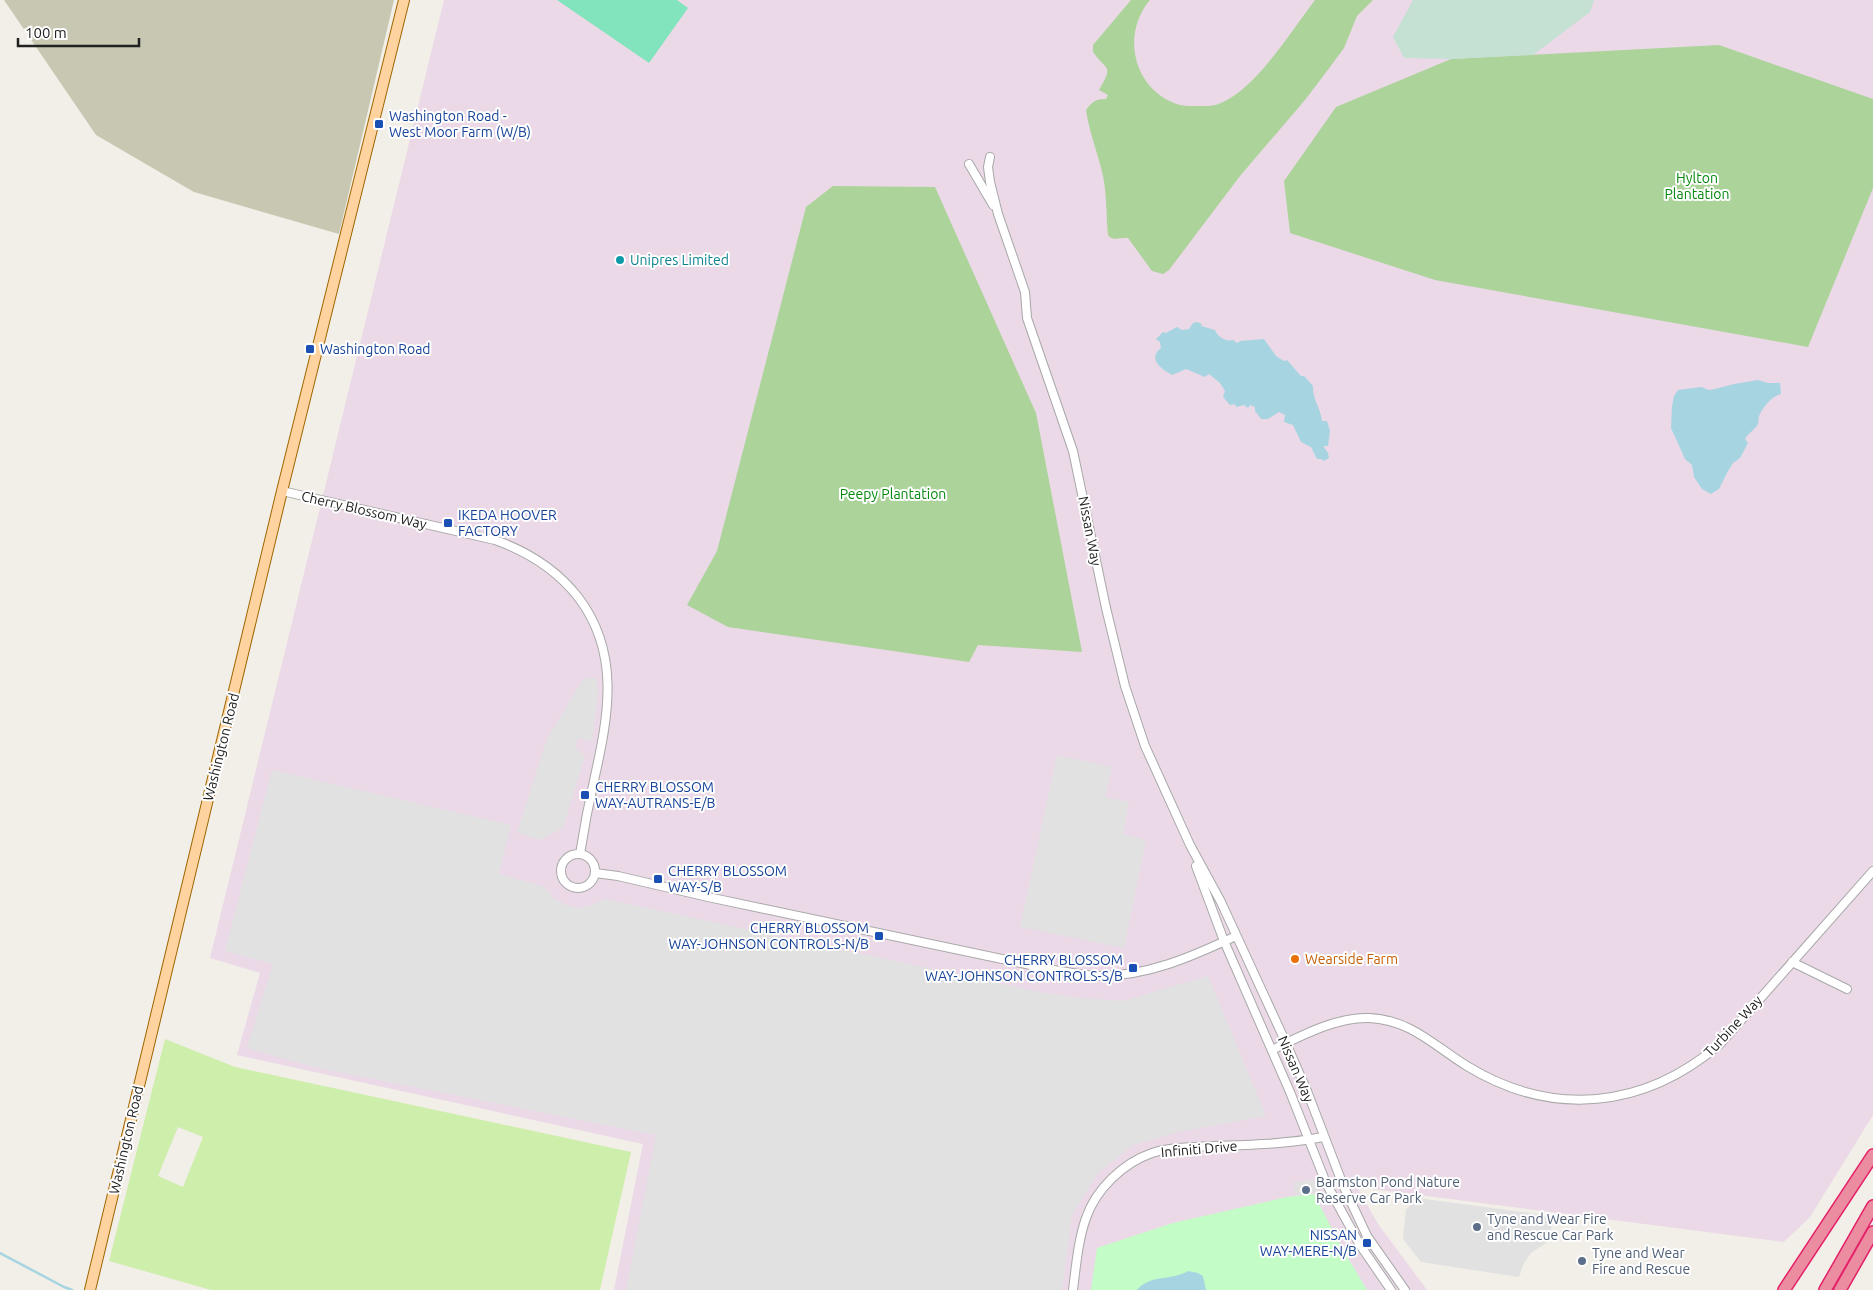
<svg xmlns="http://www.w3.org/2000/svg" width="1873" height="1290" viewBox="0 0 1873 1290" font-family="Ubuntu,sans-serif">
<rect width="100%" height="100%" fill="#f2eee8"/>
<!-- industrial -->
<path fill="#ebd9e8" d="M 444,0 L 1873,0 L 1873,1115 L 1810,1217 L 1784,1242 L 1357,1187 L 1378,1224 L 1427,1290 L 614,1290 L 643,1144 L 237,1055 L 260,973 L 210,958 Z"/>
<!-- construction -->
<path fill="#c7c7b2" d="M 4,0 L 394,0 L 339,234 L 194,192 L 96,135 Z"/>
<!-- grass -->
<path fill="#ceeeac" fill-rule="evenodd" d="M 165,1039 L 235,1067 L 631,1152 L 600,1290 L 211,1290 L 109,1261 ZM 178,1127 L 203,1137 L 183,1187 L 158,1176 Z"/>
<!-- forest -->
<path fill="#acd39a" d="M 1131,0 L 1150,0 C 1120,35 1134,92 1180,105 C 1184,106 1190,106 1195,106 C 1203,106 1214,107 1221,103 C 1256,89 1292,30 1315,0 L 1373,0 L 1357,16 L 1344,48 L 1327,71 L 1305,100 L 1240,176 L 1169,270 L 1163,274 L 1152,271 L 1128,238 C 1120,237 1113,242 1108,235 C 1106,215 1107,195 1103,176 C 1098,153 1089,132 1086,110 C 1092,102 1095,99 1106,99 L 1108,95 L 1099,90 C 1114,64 1107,72 1093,52 L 1093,45 Z
M 1719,45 L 1873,99 L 1873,188 L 1808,347 L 1435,280 L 1290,233 L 1284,181 L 1336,107 L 1451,59 Z
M 833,186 L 935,187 L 1036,413 L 1082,652 L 978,645 L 969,662 L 728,627 L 687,605 L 717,551 L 806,207 Z"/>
<!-- wetland -->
<path fill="#c4e1d3" d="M 1413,0 L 1594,0 L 1590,12 L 1533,55 L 1451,59 L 1404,58 L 1393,37 Z"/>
<!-- park -->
<path fill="#c4fcc7" d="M 1314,1194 L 1342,1248 L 1367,1290 L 1091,1290 L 1097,1248 L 1173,1223 L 1287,1197 Z"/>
<!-- pitch -->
<path fill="#82e4bc" d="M 557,0 L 677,0 L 688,8 L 649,63 Z"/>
<!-- parking -->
<path fill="#e1e1e1" d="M 584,678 L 596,678 L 598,693 L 592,741 L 578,738 L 575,748 L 585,756 L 563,828 L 540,840 L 517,832 L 547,739 Z
M 1057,755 L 1112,767 L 1105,797 L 1129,802 L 1123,834 L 1146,840 L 1124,948 L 1020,927 Z
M 272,770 L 511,825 L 499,874 L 545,887 L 554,899 L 566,905 L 578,908 L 593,905 L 605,899 L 1044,993 L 1083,998 L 1123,1001 L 1208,976 L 1266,1116 L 1179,1132 L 1133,1145 L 1097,1174 L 1072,1215 L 1062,1290 L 626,1290 L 656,1135 L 318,1068 L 247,1048 L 273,964 L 225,951 Z
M 1313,1179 L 1318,1192 L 1295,1195 L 1293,1183 Z
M 1417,1198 L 1553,1216 L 1549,1241 L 1531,1253 L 1524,1263 L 1519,1277 L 1421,1262 L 1403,1239 L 1406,1210 Z"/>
<!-- water -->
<path fill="#a6d5e1" d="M 1197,322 L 1202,324 L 1201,326 L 1215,330 C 1217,336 1225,342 1233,340 L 1237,343 L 1240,341 L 1264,339 L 1276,356 L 1284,361 L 1287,360 L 1301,376 L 1304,376 L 1313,386 C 1312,398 1321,409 1322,421 L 1327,421 L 1330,431 L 1328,446 L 1323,446 L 1328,453 L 1329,458 L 1324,461 L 1321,459 L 1317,459 L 1311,447 L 1301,442 L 1293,425 L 1284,422 L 1285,415 L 1279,412 L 1268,419 L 1261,419 L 1255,411 L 1255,407 L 1250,405 L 1248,408 L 1244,405 L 1236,407 L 1235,404 L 1230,405 L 1223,397 L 1225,391 L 1220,383 L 1209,374 L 1205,377 L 1186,369 L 1172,375 C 1161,369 1147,359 1161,348 L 1160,342 L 1156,339 L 1163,332 L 1166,333 L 1177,327 L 1182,330 L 1189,329 L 1193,323 Z
M 1758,380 L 1768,383 L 1780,383 L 1781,394 C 1771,397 1763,407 1759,416 C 1758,419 1759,422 1758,424 C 1755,430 1748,433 1745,439 L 1748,443 L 1740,458 L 1733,463 L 1728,471 L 1719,489 L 1711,494 L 1702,489 L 1694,477 L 1692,465 L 1685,459 L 1671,428 L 1672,406 L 1674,396 L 1678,390 L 1701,387 L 1709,390 L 1715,389 L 1734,384 Z
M 1188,1271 L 1198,1273 L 1203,1276 L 1206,1290 L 1137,1290 C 1150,1274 1172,1281 1188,1271 Z"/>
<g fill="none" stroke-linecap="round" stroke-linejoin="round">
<!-- stream -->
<path stroke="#a6d5e1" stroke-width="2.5" d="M 0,1253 L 64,1287 L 72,1290"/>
<!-- minor casing -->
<g stroke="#a8a8a8" stroke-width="10">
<path id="minor" d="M 990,157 L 988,167 L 990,182 L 998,214 L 1025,292 L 1027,318 L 1073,451 L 1106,608 L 1125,686 L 1145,746 L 1190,845 L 1221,902 L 1286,1043 L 1307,1091 L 1343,1185 L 1367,1236 L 1405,1290
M 969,164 L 993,205
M 282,491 L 495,540 C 529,552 556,569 578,597 C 620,652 609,713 595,776 C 589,802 584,828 580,854
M561 871a17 17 0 1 1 34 0a17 17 0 1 1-34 0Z
M 1196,866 L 1224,941 L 1290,1092 L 1326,1183 L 1360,1245 L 1391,1290
M 595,873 L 618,876 L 708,897 L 1054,970 C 1068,972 1082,975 1096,976 C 1146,977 1191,957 1236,936
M 1792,962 L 1847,989
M 1272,1050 C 1301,1036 1336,1017 1369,1018 C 1411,1020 1433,1045 1467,1066 C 1552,1118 1644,1109 1720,1044 L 1873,871
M 1073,1290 C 1076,1266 1078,1241 1086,1218 C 1096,1189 1123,1163 1152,1153 C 1171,1147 1193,1147 1213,1146 C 1250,1145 1287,1144 1323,1137"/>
</g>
<!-- major casing -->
<g stroke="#9e6600" stroke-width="12">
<path id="major" d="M 90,1290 L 282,491 L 404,0"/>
</g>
<!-- highway casing -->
<g stroke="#e42068" stroke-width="14">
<path id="highway" d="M 1784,1290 L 1873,1155
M 1825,1290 L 1873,1206
M 1840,1290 L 1873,1232"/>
</g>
<!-- minor -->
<use href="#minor" stroke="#fff" stroke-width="8"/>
<!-- major -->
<use href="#major" stroke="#ffd39f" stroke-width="10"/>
<!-- highway -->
<use href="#highway" stroke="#ec8ca1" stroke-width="11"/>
</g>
<!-- markers -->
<g fill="#1a4fb4" stroke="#fff" stroke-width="2">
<rect x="374" y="119" width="10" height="10" rx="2.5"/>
<rect x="305" y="344" width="10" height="10" rx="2.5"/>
<rect x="443" y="518" width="10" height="10" rx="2.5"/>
<rect x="580" y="790" width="10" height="10" rx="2.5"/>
<rect x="653" y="874" width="10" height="10" rx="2.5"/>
<rect x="874" y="931" width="10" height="10" rx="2.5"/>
<rect x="1128" y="963" width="10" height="10" rx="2.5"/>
<rect x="1362" y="1238" width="10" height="10" rx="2.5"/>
</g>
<circle fill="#0f9aa8" stroke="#fff" stroke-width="2" cx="620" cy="260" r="5"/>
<circle fill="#e8710a" stroke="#fff" stroke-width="2" cx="1295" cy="959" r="5"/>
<g fill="#5c6f8a" stroke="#fff" stroke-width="2">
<circle cx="1306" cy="1190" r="5"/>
<circle cx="1477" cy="1227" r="5"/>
<circle cx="1582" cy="1261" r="5"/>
</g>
<g text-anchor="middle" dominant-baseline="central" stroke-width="4" stroke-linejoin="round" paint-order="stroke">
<!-- transit labels -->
<g font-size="14" fill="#164399" stroke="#fff" text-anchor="start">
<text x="389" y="116">Washington Road -<tspan x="389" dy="16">West Moor Farm (W/B)</tspan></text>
<text x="320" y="349">Washington Road</text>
<text x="458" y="515">IKEDA HOOVER<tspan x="458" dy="16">FACTORY</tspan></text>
<text x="595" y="787">CHERRY BLOSSOM<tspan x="595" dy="16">WAY-AUTRANS-E/B</tspan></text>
<text x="668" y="871">CHERRY BLOSSOM<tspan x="668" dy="16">WAY-S/B</tspan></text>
<text x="869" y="928" text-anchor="end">CHERRY BLOSSOM<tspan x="869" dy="16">WAY-JOHNSON CONTROLS-N/B</tspan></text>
<text x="1123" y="960" text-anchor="end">CHERRY BLOSSOM<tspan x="1123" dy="16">WAY-JOHNSON CONTROLS-S/B</tspan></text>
<text x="1357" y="1235" text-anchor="end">NISSAN<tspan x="1357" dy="16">WAY-MERE-N/B</tspan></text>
</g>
<!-- park labels -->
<g font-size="14" fill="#06880e" stroke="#fff">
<text x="1697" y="178">Hylton<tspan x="1697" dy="16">Plantation</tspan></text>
<text x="893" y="494">Peepy Plantation</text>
</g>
<!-- culture labels -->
<g font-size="14" fill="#0d838f" stroke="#fff" text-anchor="start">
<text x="630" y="260">Unipres Limited</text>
</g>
<!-- street labels -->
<g font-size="14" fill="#212121" stroke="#fff">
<text transform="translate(364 510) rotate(13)">Cherry Blossom Way</text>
<text transform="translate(1090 531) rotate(79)">Nissan Way</text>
<text transform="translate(221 747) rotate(-76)">Washington Road</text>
<text transform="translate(1733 1026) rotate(-47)">Turbine Way</text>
<text transform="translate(1296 1069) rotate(67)">Nissan Way</text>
<text transform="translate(126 1140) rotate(-77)">Washington Road</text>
<text transform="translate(1199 1149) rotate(-5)">Infiniti Drive</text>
</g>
<!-- food labels -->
<g font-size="14" fill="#c56008" stroke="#fff" text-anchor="start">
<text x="1305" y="959">Wearside Farm</text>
</g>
<!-- service labels -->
<g font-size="14" fill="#4e5e75" stroke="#fff" text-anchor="start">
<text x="1316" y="1182">Barmston Pond Nature<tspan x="1316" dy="16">Reserve Car Park</tspan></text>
<text x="1487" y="1219">Tyne and Wear Fire<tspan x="1487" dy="16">and Rescue Car Park</tspan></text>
<text x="1592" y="1253">Tyne and Wear<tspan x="1592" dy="16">Fire and Rescue</tspan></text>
</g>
</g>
<!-- scale -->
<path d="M18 38v8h121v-8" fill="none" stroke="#212121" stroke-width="2.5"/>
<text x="25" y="38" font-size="15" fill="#212121" stroke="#ffffff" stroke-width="4" paint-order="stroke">100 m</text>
</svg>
